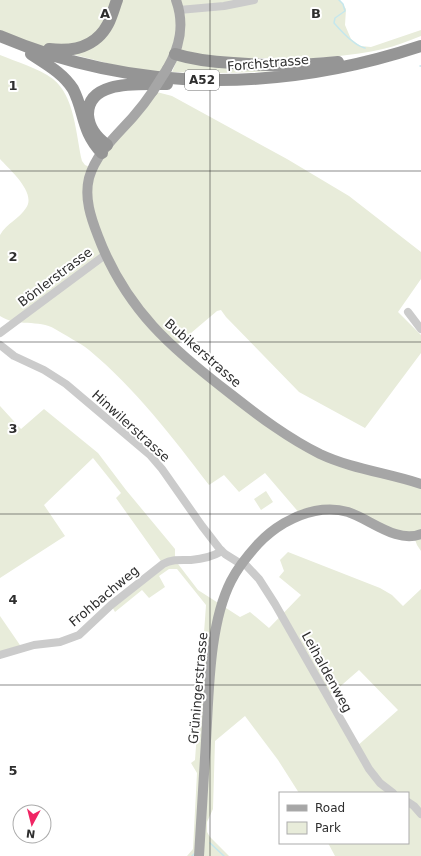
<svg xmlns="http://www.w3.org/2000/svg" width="421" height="856" viewBox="0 0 421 856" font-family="'DejaVu Sans',sans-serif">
<rect width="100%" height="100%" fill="#fff"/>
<!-- green -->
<path fill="#e8ecda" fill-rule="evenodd" d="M 0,0 L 340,0 L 346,9 L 345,25 L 351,39 L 360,46 L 371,47 L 421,30 L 421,36 C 408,41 396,46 383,49 C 342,58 300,60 259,58 L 255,64 L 176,54 L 162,77 L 0,36 Z
M 0,55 C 17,62 38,68 53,79 C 75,96 76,136 82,161 L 85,165 L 92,168 L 153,91 L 172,96 L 287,159 L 349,196 L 421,252 L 421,279 L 398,312 L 421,335 L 421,353 L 365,428 L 299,392 L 226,317 L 221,310 L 217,311 L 178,344 L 217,384 L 322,454 L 421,484 L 421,551 L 417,545 L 414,537 L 349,513 L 301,515 L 265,473 L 239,492 L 224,475 L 209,485 C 173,438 136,389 89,350 C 79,342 66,336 55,329 C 39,319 16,327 0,316 L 0,235 C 7,223 19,219 26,208 C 37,193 9,169 0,159 Z
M 177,60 L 287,70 C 249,73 211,74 172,72 Z
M 0,406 L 21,429 L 44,409 L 98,453 L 126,490 L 175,549 L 175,560 L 198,590 L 240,617 L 250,612 L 269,628 L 301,595 L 279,577 L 284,571 L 280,560 L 288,552 L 380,588 L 392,595 L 403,606 L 421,589 L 421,856 L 335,856 L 328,843 L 408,843 L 408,793 L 299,793 L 278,760 L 245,716 L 215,741 L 213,809 L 207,822 L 207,832 L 210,837 L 229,856 L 187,856 L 193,849 L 197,773 L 191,763 L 195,760 L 206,605 L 177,569 L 169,569 L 159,576 L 165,587 L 149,598 L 142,590 L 115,612 L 111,605 L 163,564 L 116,498 L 121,493 L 93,458 L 44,505 L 65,536 L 0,578 ZM 359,670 L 398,710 L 356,747 L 328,697 Z
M 266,491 L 273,502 L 261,510 L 254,499 Z
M 0,616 L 22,648 L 0,655 Z"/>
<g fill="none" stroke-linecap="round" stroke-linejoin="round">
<!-- stream -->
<path stroke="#c5e7ed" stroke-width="1.5" d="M 339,0 L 343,4 L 345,11 L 335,18 L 334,23 C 341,31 354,46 365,48
M 420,66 L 421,66
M 210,843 L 224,856
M 192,856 L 194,854"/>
<!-- minor -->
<path stroke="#cbcbcb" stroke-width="8" d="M 179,10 L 224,6 L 254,0
M 408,312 L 421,329
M 0,333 L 105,255
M 0,345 L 14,356 L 44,370 L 66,384 L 150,455 L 162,469 L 202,526 L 219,548 L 225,554 L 241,564
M 243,562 L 259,579 L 275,604 L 369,769 L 380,783 L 393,793
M 0,655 L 34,645 L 60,642 L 79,635 L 111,605 L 163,564 C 172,559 181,560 191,560 C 203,559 212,557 222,551
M 408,802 L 414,806 L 421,814"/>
<!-- major -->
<path stroke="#a6a6a6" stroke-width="10" d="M 167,69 C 180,47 185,25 176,0
M 153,91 C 147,100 140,109 133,117 C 117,135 96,153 89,178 C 84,198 91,218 98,236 C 126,310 172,349 232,395 C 260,417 288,438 320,454 C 352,469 388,473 421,484
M 199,856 C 201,818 204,779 206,741 C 209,692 209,624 231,581 C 238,567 248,555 258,544 C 273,528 294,515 315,511 C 326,509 337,509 348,512 C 370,519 397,544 421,534"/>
<!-- highway -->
<path stroke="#959595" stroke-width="12" d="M 0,36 C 136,94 282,92 421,46
M 49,49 C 72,52 96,47 108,24 C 112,16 114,8 117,0
M 31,54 C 46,64 63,73 73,89 C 85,112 81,131 102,153
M 175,54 C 194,60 214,62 233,63 C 268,66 303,66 338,62
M 107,145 C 97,138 89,128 88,115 C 87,78 143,85 167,84"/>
<!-- major-bridge -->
<path stroke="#a6a6a6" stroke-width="10" d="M 153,91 L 167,69"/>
</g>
<!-- grid -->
<path fill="none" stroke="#2e2e2e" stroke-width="1" stroke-opacity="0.55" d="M 210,0 L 210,856M 0,171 L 421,171M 0,342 L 421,342M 0,514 L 421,514M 0,685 L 421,685"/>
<g text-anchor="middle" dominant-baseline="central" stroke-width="4" stroke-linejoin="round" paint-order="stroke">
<!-- shield labels -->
<rect fill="#fff" stroke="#6d6d6d" stroke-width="1" x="185" y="70" width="34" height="20" rx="3"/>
<g font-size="12" font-weight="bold" fill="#2e2e2e">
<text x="202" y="80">A52</text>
</g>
<!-- street labels -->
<g font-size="13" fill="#2e2e2e" stroke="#fff">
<text transform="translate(268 63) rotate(-5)">Forchstrasse</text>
<text transform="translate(55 277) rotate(-37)">Bönlerstrasse</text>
<text transform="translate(203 353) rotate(41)">Bubikerstrasse</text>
<text transform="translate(131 426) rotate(42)">Hinwilerstrasse</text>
<text transform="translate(104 596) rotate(-40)">Frohbachweg</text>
<text transform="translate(327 672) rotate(61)">Leihaldenweg</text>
<text transform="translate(198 688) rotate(-85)">Grüningerstrasse</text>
</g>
</g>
<g font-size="13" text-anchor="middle" font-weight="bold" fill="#2e2e2e" stroke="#fff" stroke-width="4" stroke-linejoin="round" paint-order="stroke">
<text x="105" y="18">A</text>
<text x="316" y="18">B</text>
<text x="13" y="90">1</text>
<text x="13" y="261">2</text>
<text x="13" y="433">3</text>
<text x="13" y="604">4</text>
<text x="13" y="775">5</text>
</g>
<!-- legend -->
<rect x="279" y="792" width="130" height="52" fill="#ffffff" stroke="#ababab"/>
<rect x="287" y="805" width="20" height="6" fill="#a6a6a6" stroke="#ababab"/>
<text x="315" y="812" font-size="12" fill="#2e2e2e">Road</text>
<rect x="287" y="822" width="20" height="12" fill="#e8ecda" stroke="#ababab"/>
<text x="315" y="832" font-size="12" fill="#2e2e2e">Park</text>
<!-- north arrow -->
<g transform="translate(32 824) rotate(187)"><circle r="19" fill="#ffffff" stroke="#ababab"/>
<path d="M0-3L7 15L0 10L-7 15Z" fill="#f02564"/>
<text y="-6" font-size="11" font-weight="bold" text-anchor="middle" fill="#2e2e2e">N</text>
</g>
</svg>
